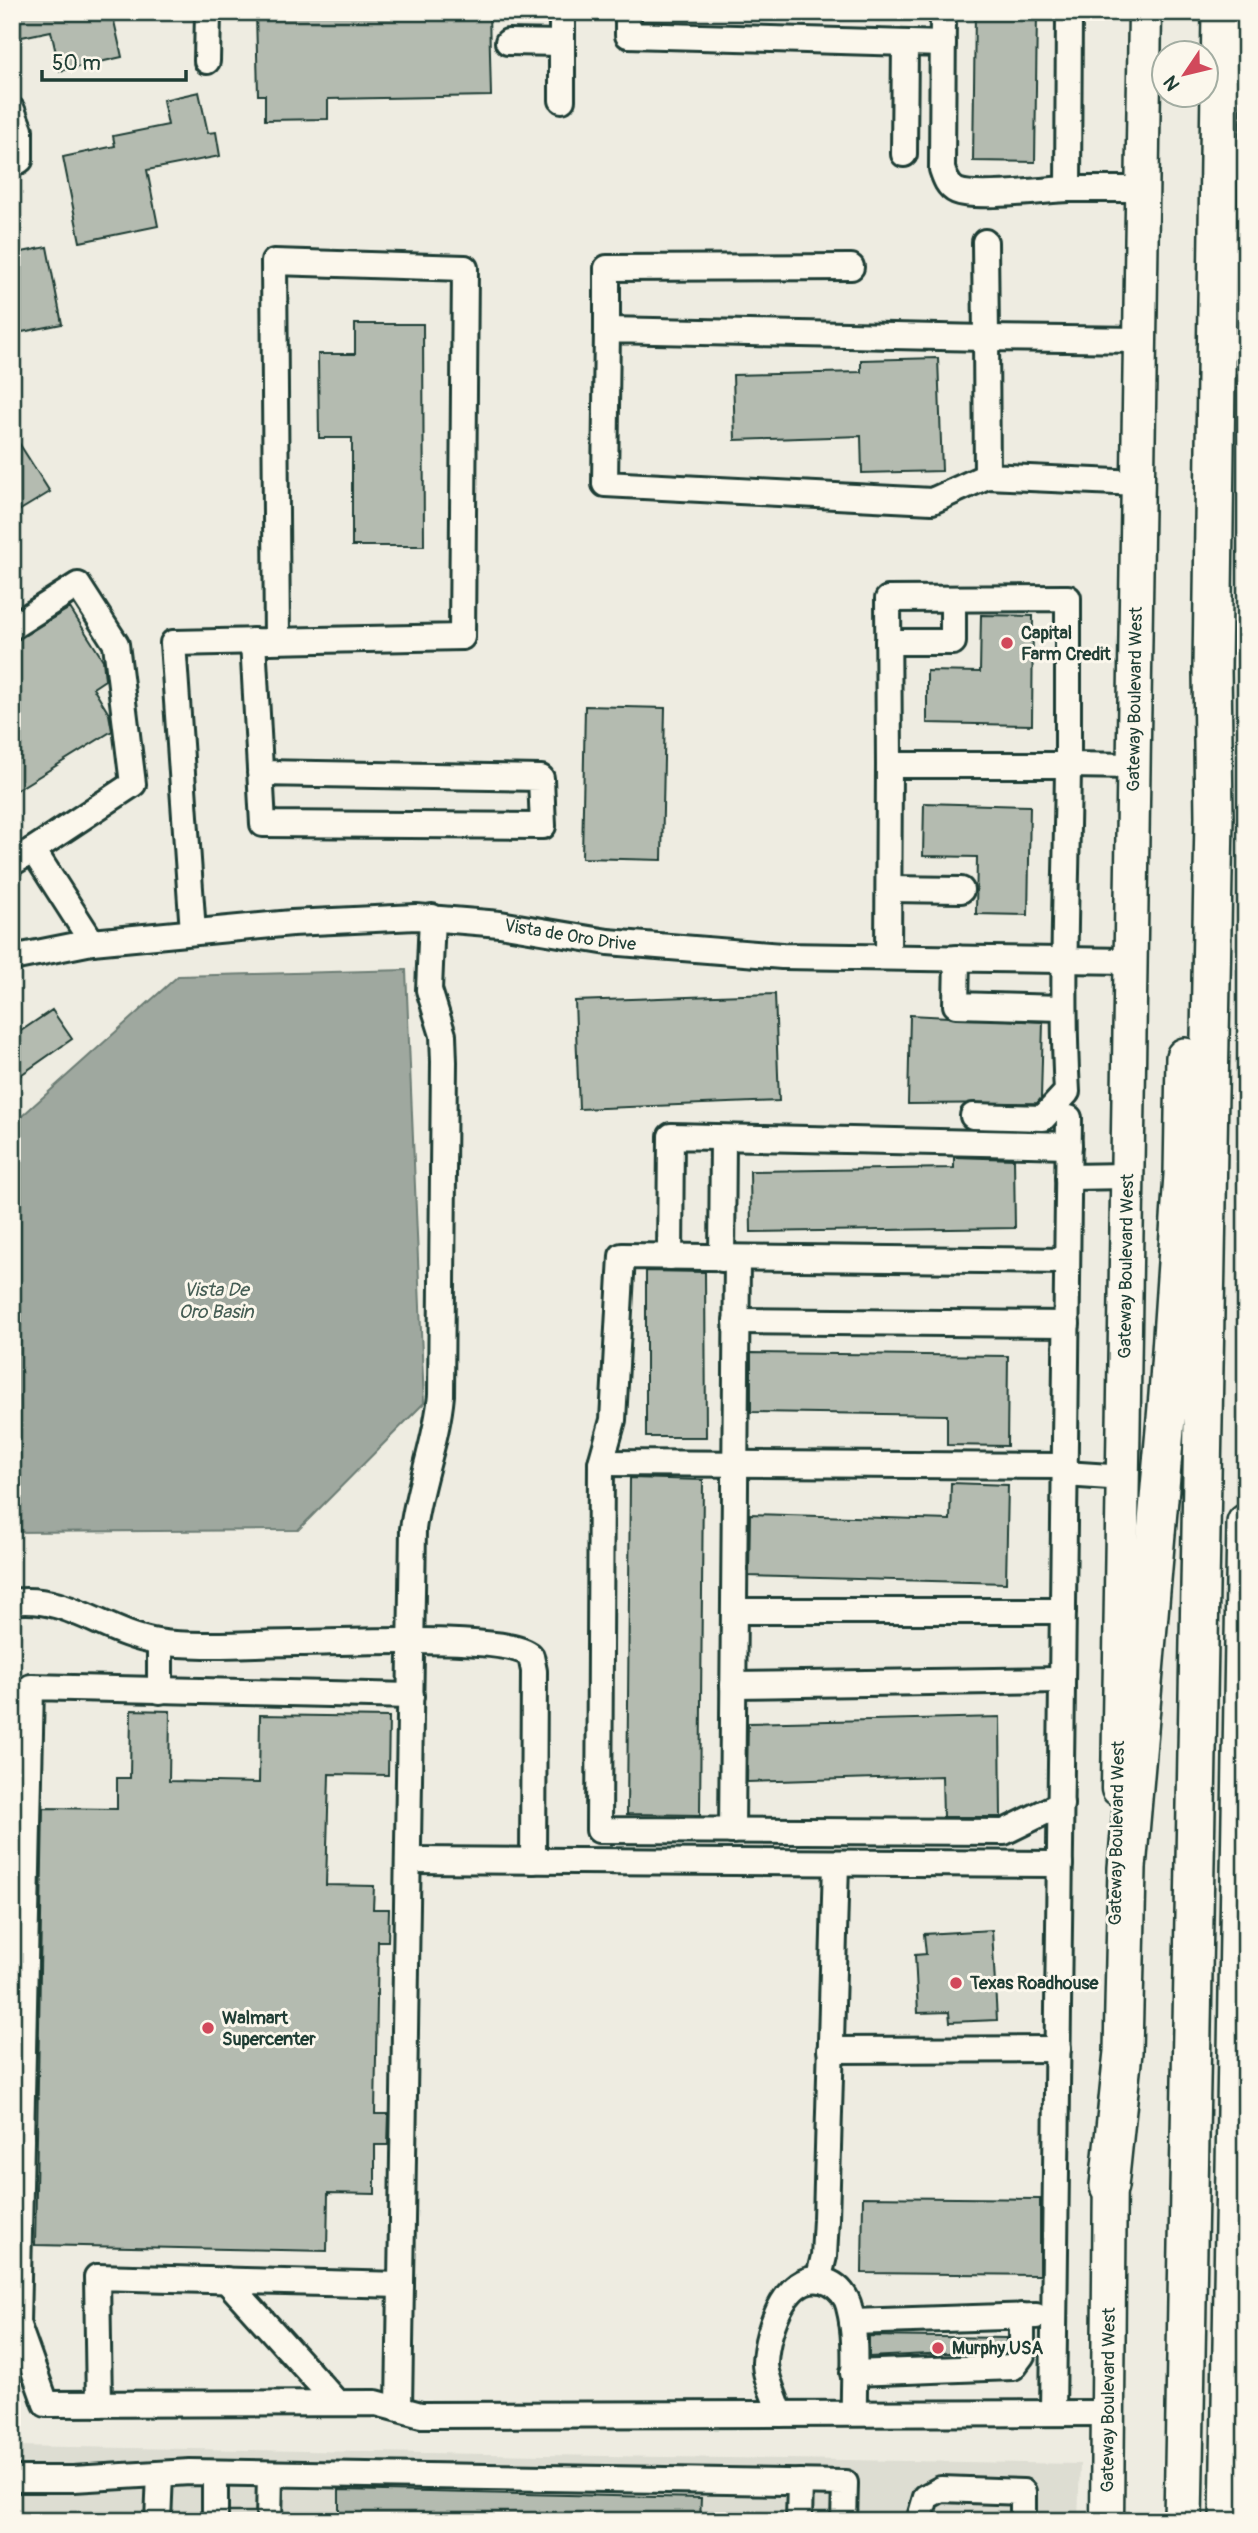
<svg xmlns="http://www.w3.org/2000/svg" width="1258" height="2533" viewBox="0 0 1258 2533" font-family="Pangolin,sans-serif">
<rect width="100%" height="100%" fill="#eeece1"/>
<filter id="ink" filterUnits="userSpaceOnUse"><feTurbulence type="fractalNoise" baseFrequency=".0143" numOctaves="2"/><feDisplacementMap in="SourceGraphic" scale="14" xChannelSelector="R" yChannelSelector="G"/><feConvolveMatrix kernelMatrix="1 2 1 2 8 2 1 2 1" color-interpolation-filters="sRGB"/></filter>
<g filter="url(#ink)">
<!-- built -->
<path fill="#ddddd2" d="M 12,2446 L 1080,2464 L 1078,2521 L 12,2521 Z"/>
<!-- water -->
<path fill="#9fa89f" stroke="#6c7d74" stroke-width="2" d="M 406,970 L 424,1403 L 298,1530 L 12,1532 L 12,1125 L 178,976 Z"/>
<!-- building -->
<path fill="#b4bbb0" stroke="#1f3d34" stroke-width="2" d="M 12,12 L 112,12 L 122,57 L 60,71 L 51,31 L 12,39 Z
M 256,12 L 489,12 L 491,96 L 328,99 L 328,119 L 265,120 L 265,95 L 258,95 Z
M 975,12 L 1037,12 L 1035,162 L 973,161 Z
M 199,92 L 208,133 L 216,132 L 220,156 L 147,170 L 158,226 L 80,242 L 63,157 L 115,146 L 113,136 L 168,125 L 163,100 Z
M 47,247 L 62,324 L 12,334 L 12,254 Z
M 355,324 L 423,324 L 424,546 L 352,546 L 352,438 L 319,438 L 318,354 L 355,354 Z
M 938,358 L 942,471 L 862,473 L 861,436 L 735,440 L 733,375 L 861,372 L 861,360 Z
M 12,432 L 50,492 L 12,515 Z
M 70,608 L 103,660 L 105,680 L 93,688 L 109,714 L 112,731 L 12,793 L 12,642 Z
M 981,615 L 1033,616 L 1032,725 L 927,723 L 927,671 L 980,672 Z
M 585,706 L 665,708 L 662,860 L 582,858 Z
M 924,803 L 1030,806 L 1028,915 L 976,914 L 977,857 L 923,856 Z
M 775,994 L 779,1101 L 579,1109 L 575,1001 Z
M 52,1010 L 72,1039 L 12,1081 L 12,1037 Z
M 910,1015 L 1043,1022 L 1041,1098 L 1037,1103 L 908,1104 Z
M 954,1157 L 1014,1159 L 1015,1228 L 751,1232 L 750,1171 L 954,1168 Z
M 646,1271 L 705,1272 L 706,1437 L 646,1437 Z
M 751,1353 L 1008,1356 L 1007,1446 L 947,1445 L 947,1415 L 751,1412 Z
M 630,1478 L 703,1480 L 700,1815 L 627,1814 Z
M 951,1483 L 1008,1485 L 1006,1583 L 749,1576 L 750,1514 L 950,1520 Z
M 131,1710 L 170,1711 L 169,1781 L 259,1783 L 260,1715 L 389,1717 L 388,1775 L 329,1774 L 326,1885 L 374,1886 L 373,1909 L 389,1909 L 388,1941 L 378,1941 L 375,2114 L 389,2114 L 388,2145 L 375,2145 L 375,2194 L 328,2193 L 327,2251 L 35,2245 L 43,1808 L 117,1809 L 117,1778 L 130,1778 Z
M 1000,1717 L 1001,1817 L 943,1817 L 942,1776 L 747,1782 L 748,1723 Z
M 992,1930 L 997,2020 L 950,2022 L 949,2012 L 918,2013 L 915,1955 L 926,1954 L 924,1934 Z
M 863,2197 L 1040,2199 L 1040,2275 L 862,2273 Z
M 869,2336 L 1007,2338 L 1007,2350 L 869,2357 Z
M 339,2490 L 701,2498 L 700,2521 L 339,2521 Z"/>
<g fill="none" stroke-linecap="round" stroke-linejoin="round">
<!-- minor casing -->
<g stroke="#1f3d34" stroke-width="30">
<g id="minor">
<path d="M 628,12 L 628,35 L 943,44"/>
<path d="M 943,12 L 942,169 C 945,178 948,187 957,191 C 976,199 1045,190 1068,189"/>
<path d="M 1069,12 L 1068,189 L 1142,189"/>
<path d="M 508,42 L 562,43"/>
<path d="M 207,61 L 208,12"/>
<path d="M 562,100 L 562,12"/>
<path d="M 12,110 L 20,130 L 20,160 L 12,165"/>
<path d="M 904,154 L 905,43"/>
<path d="M 985,242 L 986,338 L 607,330 L 605,484 L 932,501 L 987,476"/>
<path d="M 607,330 L 607,268 L 851,267"/>
<path d="M 1138,483 L 987,476 L 986,338 L 1140,340"/>
<path d="M 12,627 L 78,585 L 116,644 L 133,784 L 33,850"/>
<path d="M 253,641 L 263,824 L 543,826 L 541,778 L 260,773"/>
<path d="M 888,642 L 953,642 L 953,599"/>
<path d="M 889,765 L 888,599 L 1068,598 L 1068,765 L 1134,766"/>
<path d="M 12,863 L 33,850 L 92,942"/>
<path d="M 889,889 L 961,890"/>
<path d="M 193,932 L 173,643 L 462,637 L 465,268 L 274,262 L 277,641"/>
<path d="M 888,957 L 889,765 L 1068,765 C 1067,874 1061,983 1067,1092 L 1043,1118 L 973,1116"/>
<path id="s1" d="M 12,958 L 92,942 L 292,923 L 416,917 L 500,924 L 608,942 L 782,956 L 1131,961"/>
<path d="M 957,958 L 956,1005 L 1062,1008"/>
<path d="M 1068,1177 L 1128,1176"/>
<path d="M 670,1257 L 671,1136 L 1069,1145"/>
<path d="M 722,1259 L 723,1138"/>
<path d="M 736,1321 L 1067,1324"/>
<path d="M 601,1463 L 1065,1466"/>
<path d="M 1065,1474 L 1125,1478"/>
<path d="M 12,1602 C 67,1594 105,1634 158,1642 C 196,1648 255,1643 296,1643 C 337,1643 507,1633 531,1656 L 534,1671 L 533,1861"/>
<path d="M 734,1611 L 1063,1611"/>
<path d="M 160,1643 L 160,1691"/>
<path d="M 733,1685 L 1062,1680"/>
<path d="M 411,1696 L 31,1687 L 17,2323 L 46,2404 L 376,2403 L 421,2415 L 1110,2413"/>
<path d="M 1061,1804 L 1004,1832 L 599,1830 L 601,1463 L 613,1420 L 622,1256 L 1067,1261"/>
<path d="M 732,1831 L 737,1259"/>
<path d="M 408,1860 L 1060,1864"/>
<path d="M 830,2050 L 1058,2049"/>
<path d="M 819,2277 L 824,2256 L 826,2219 L 836,1863"/>
<path d="M 226,2280 L 337,2403"/>
<path d="M 852,2322 L 1036,2316"/>
<path d="M 853,2373 L 1013,2367 L 1022,2355 L 1022,2316"/>
<path d="M 99,2404 L 97,2277 L 401,2285"/>
<path d="M 399,2408 L 413,1529 C 419,1483 437,1441 441,1395 L 444,1062 L 443,1035 L 429,990 L 432,917"/>
<path d="M 1053,2413 L 1069,1118"/>
<path d="M 780,2414 C 776,2398 765,2378 765,2363 C 766,2330 789,2263 830,2283 C 839,2287 847,2297 849,2307 C 858,2340 853,2380 854,2413"/>
<path d="M 12,2479 L 73,2479 L 190,2472 L 845,2483 L 844,2521"/>
<path d="M 158,2521 L 160,2474"/>
<path d="M 215,2521 L 215,2473"/>
<path d="M 269,2521 L 270,2474"/>
<path d="M 799,2521 L 800,2482"/>
<path d="M 919,2521 L 926,2497 L 941,2489 L 1023,2492 L 1023,2521"/>
</g>
</g>
<!-- major casing -->
<g stroke="#1f3d34" stroke-width="37">
<g id="major">
<path id="s2" d="M 1118,1789 L 1145,12"/>
<path id="s3" d="M 1107,2521 L 1110,2162"/>
</g>
</g>
<!-- highway casing -->
<g stroke="#1f3d34" stroke-width="42">
<path id="highway" d="M 1109,2186 L 1123,2052 L 1127,1868 L 1168,1395 L 1183,1175 L 1185,1057
M 1183,2521 L 1214,817 L 1212,669 L 1221,12
M 1229,2521 L 1246,1523"/>
</g>
<!-- minor -->
<use href="#minor" stroke="#fbf7ec" stroke-width="24"/>
<!-- major -->
<use href="#major" stroke="#fbf7ec" stroke-width="32"/>
<!-- highway -->
<use href="#highway" stroke="#fbf7ec" stroke-width="37"/>
</g>
</g>
<!-- markers -->
<g fill="#d1495b" stroke="#fbf7ec" stroke-width="2.5">
<circle cx="1007" cy="643" r="7"/>
<circle cx="956" cy="1983" r="7"/>
<circle cx="208" cy="2028" r="7"/>
<circle cx="938" cy="2348" r="7"/>
</g>
<g text-anchor="middle" dominant-baseline="central" stroke-width="6" stroke-linejoin="round" paint-order="stroke">
<!-- poi labels -->
<g font-size="18" font-weight="bold" fill="#1f3d34" stroke="#fbf7ec" text-anchor="start">
<text x="1021" y="633">Capital<tspan x="1021" dy="21">Farm Credit</tspan></text>
<text x="970" y="1983">Texas Roadhouse</text>
<text x="222" y="2018">Walmart<tspan x="222" dy="21">Supercenter</tspan></text>
<text x="952" y="2348">Murphy USA</text>
</g>
<!-- street labels -->
<g font-size="18" fill="#1f3d34" stroke="#fbf7ec">
<text stroke="none"><textPath href="#s2" startOffset="1090">Gateway Boulevard West</textPath></text>
<text stroke="none"><textPath href="#s1" startOffset="562">Vista de Oro Drive</textPath></text>
<text stroke="none"><textPath href="#s2" startOffset="523">Gateway Boulevard West</textPath></text>
<text transform="translate(1117 1833) rotate(-89)">Gateway Boulevard West</text>
<text stroke="none"><textPath href="#s3" startOffset="121">Gateway Boulevard West</textPath></text>
</g>
<!-- water labels -->
<g font-size="19" font-style="italic" fill="#455d54" stroke="#fbf7ec">
<text x="216" y="1290">Vista De<tspan x="216" dy="22">Oro Basin</tspan></text>
</g>
</g>
<!-- margin -->
<rect width="1258" height="2533" fill="none" stroke="#fbf7ec" stroke-width="42"/>
<rect x="21" y="21" width="1216" height="2491" fill="none" stroke="#1f3d34" stroke-width="2.5" filter="url(#ink)"/>
<!-- north arrow -->
<g transform="translate(1185 74) rotate(235)"><circle r="33" fill="#fbf7ec" stroke="#a3ada2" stroke-width="2"/>
<path d="M0-5L12 26L0 18L-12 26Z" fill="#d1495b"/>
<text y="-10" font-size="19" font-weight="bold" text-anchor="middle" fill="#1f3d34">N</text>
</g>
<!-- scale -->
<path d="M42 70v10h144v-10" fill="none" stroke="#1f3d34" stroke-width="3.5"/>
<text x="52" y="70" font-size="21" fill="#1f3d34" stroke="#fbf7ec" stroke-width="5" paint-order="stroke">50 m</text>
</svg>
